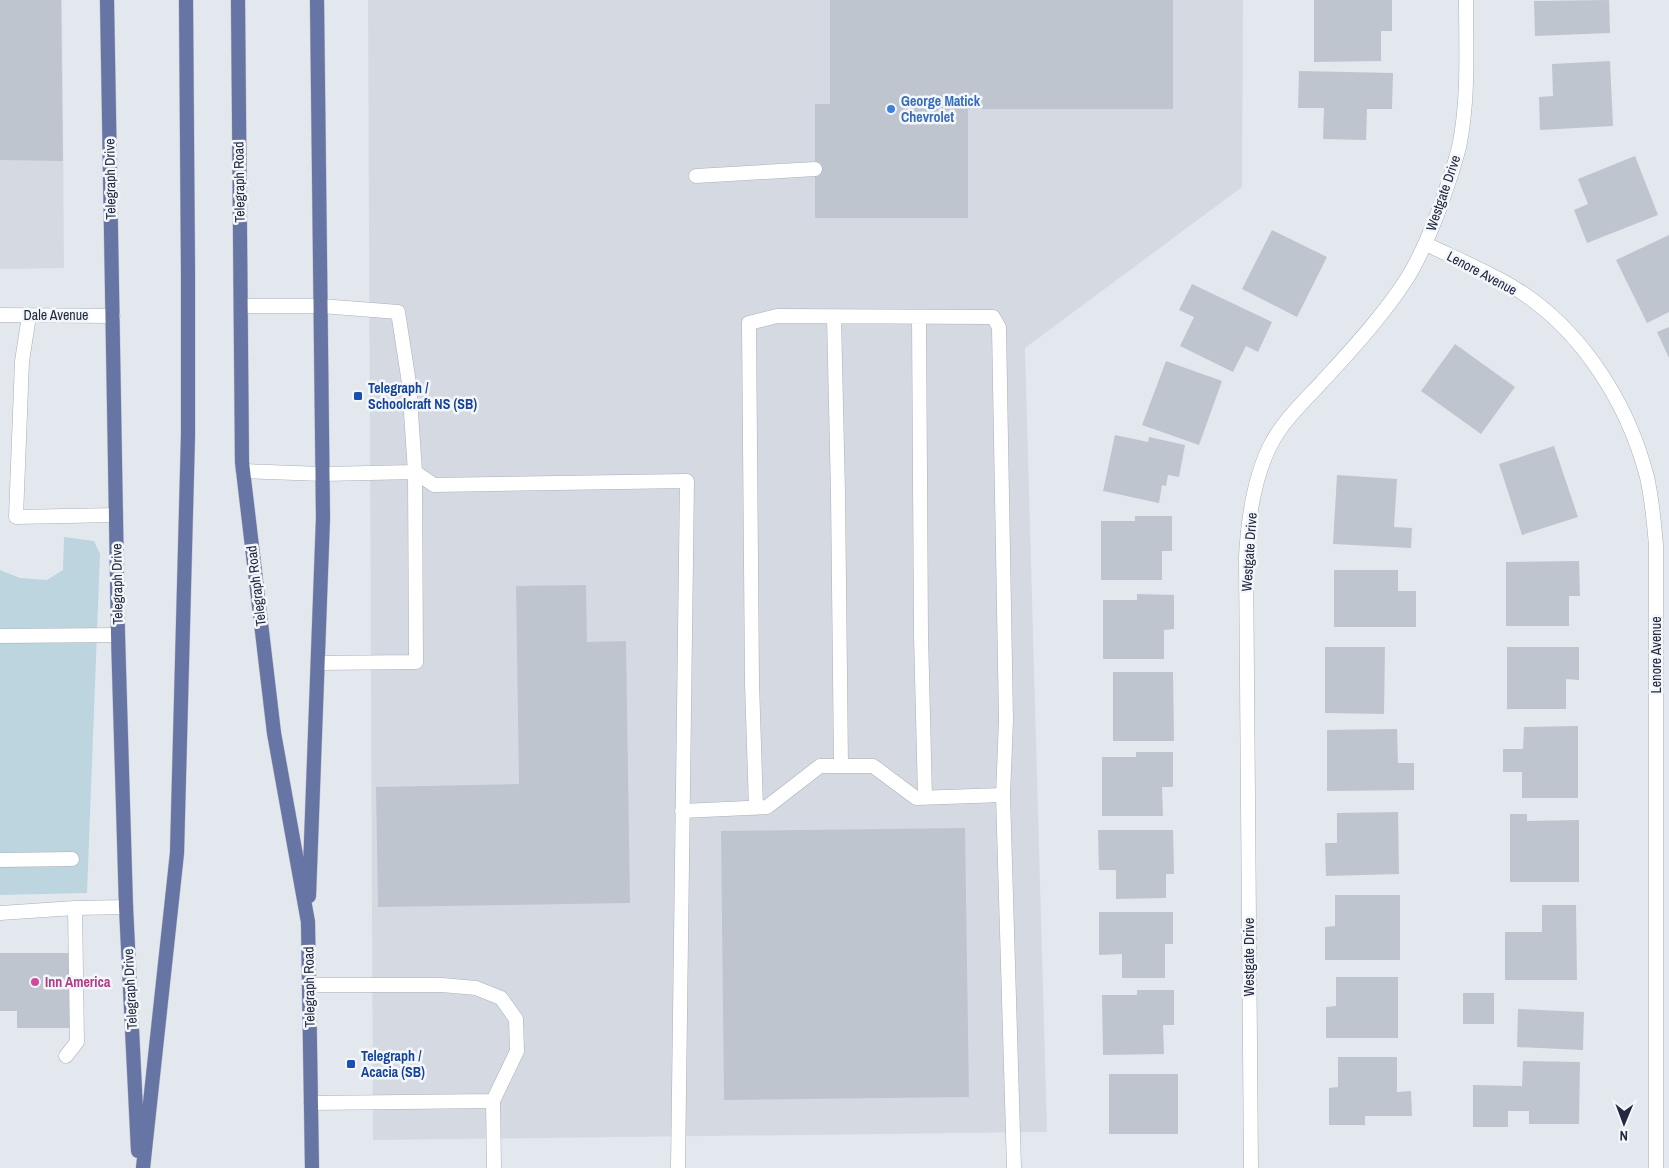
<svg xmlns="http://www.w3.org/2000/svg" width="1669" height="1168" viewBox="0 0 1669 1168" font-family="'Archivo Narrow',sans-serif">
<rect width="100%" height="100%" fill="#e3e8ee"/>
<!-- built -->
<path fill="#d5dae2" d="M 0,0 L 62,0 L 64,268 L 0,269 Z
M 368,0 L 1243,0 L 1242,187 L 1025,348 L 1047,1132 L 373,1140 Z"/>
<!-- green -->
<path fill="#bcd5df" d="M 64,537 L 94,541 L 100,554 L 87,893 L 0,895 L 0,570 L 20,578 L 47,580 L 63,570 Z"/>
<!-- building -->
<path fill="#bfc5cf" d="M 0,0 L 61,0 L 63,161 L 0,160 Z
M 830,0 L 1173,0 L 1173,109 L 968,109 L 968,218 L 815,218 L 815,104 L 830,104 Z
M 1314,0 L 1392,0 L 1392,31 L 1381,31 L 1381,61 L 1314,62 Z
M 1609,0 L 1610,33 L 1535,36 L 1534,1 Z
M 1610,61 L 1613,126 L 1540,130 L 1539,97 L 1553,96 L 1552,64 Z
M 1299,71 L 1393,73 L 1392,109 L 1367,109 L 1366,140 L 1323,139 L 1324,108 L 1298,108 Z
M 1635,156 L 1658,215 L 1587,243 L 1574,210 L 1588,204 L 1578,179 Z
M 1272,230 L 1327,257 L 1297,317 L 1242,289 Z
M 1669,235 L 1669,312 L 1647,323 L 1616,260 Z
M 1192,284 L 1272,322 L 1258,352 L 1246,346 L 1233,372 L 1180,346 L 1194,317 L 1179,310 Z
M 1669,327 L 1669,358 L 1657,332 Z
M 1455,344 L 1515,387 L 1481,434 L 1421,391 Z
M 1166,361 L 1222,381 L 1199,445 L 1142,425 Z
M 1115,435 L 1148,442 L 1149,437 L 1185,445 L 1179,477 L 1168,475 L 1166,486 L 1162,485 L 1159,503 L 1103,491 Z
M 1554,446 L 1578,517 L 1522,535 L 1499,464 Z
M 1337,475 L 1397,479 L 1394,527 L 1412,528 L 1411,548 L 1333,544 Z
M 1135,516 L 1172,516 L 1172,551 L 1162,551 L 1162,580 L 1101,580 L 1101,521 L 1135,521 Z
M 1579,561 L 1580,596 L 1569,596 L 1569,626 L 1506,626 L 1506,562 Z
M 1334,570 L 1398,570 L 1398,591 L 1416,591 L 1416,627 L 1334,627 Z
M 586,585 L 587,642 L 626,641 L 630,903 L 378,907 L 376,787 L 519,784 L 516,586 Z
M 1137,594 L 1174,595 L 1174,629 L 1164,630 L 1164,659 L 1103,659 L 1103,600 L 1137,600 Z
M 1325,647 L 1385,647 L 1384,714 L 1325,713 Z
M 1507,647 L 1579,647 L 1579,680 L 1566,679 L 1566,709 L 1507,709 Z
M 1113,672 L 1173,672 L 1174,741 L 1113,741 Z
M 1578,726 L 1578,798 L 1522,798 L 1522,772 L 1503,772 L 1503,749 L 1523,749 L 1524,727 Z
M 1397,729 L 1398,763 L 1414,763 L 1414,790 L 1327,791 L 1327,730 Z
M 1136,752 L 1173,752 L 1173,787 L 1162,787 L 1163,816 L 1102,816 L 1102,757 L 1136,757 Z
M 1398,812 L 1399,874 L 1326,876 L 1325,843 L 1337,843 L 1337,813 Z
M 1510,814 L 1527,814 L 1527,821 L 1579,820 L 1579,882 L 1510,882 Z
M 965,828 L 969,1097 L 724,1100 L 721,831 Z
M 1098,830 L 1173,830 L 1174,874 L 1166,874 L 1166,898 L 1116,899 L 1116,870 L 1099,870 Z
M 1335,895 L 1400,895 L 1400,960 L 1325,960 L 1325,927 L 1335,926 Z
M 1542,905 L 1576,905 L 1577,980 L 1505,980 L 1505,932 L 1542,932 Z
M 1099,912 L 1173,912 L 1173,944 L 1165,944 L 1165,978 L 1122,978 L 1122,954 L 1099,955 Z
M 0,953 L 71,953 L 71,1028 L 17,1028 L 17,1011 L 0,1011 Z
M 1336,977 L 1398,977 L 1398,1038 L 1326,1038 L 1326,1007 L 1336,1006 Z
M 1137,990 L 1174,990 L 1174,1025 L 1163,1025 L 1164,1054 L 1103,1055 L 1102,995 L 1137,995 Z
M 1463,993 L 1494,993 L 1494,1024 L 1463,1024 Z
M 1518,1009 L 1584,1012 L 1583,1050 L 1517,1047 Z
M 1338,1057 L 1397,1057 L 1397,1092 L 1411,1091 L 1412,1116 L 1365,1116 L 1365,1125 L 1329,1125 L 1329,1088 L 1338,1087 Z
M 1523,1061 L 1580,1062 L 1579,1124 L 1529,1124 L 1529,1111 L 1508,1111 L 1508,1127 L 1473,1127 L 1473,1085 L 1522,1086 Z
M 1109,1074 L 1178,1074 L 1178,1134 L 1109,1134 Z"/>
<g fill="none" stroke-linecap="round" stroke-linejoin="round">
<!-- service casing -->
<g stroke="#a9afba" stroke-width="15">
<path id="service" d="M 696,176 L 815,169
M 241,306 L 321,306 L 398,312 L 409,383 L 415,472 L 416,662 L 318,663
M 29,316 L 22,361 L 16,517 L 116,515
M 834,317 L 838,493 L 841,766
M 919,317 L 921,634 L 925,798
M 243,471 L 323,474 L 415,472 L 434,485 L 687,481 L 678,1168
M 0,636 L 118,635
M 756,808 L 752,683 L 749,323 L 777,316 L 993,317 L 999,327 L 1006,720 L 1003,795
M 682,811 L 767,807 L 820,766 L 873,766 L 916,798 L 1003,795 L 1014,1168
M 0,860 L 72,859
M 0,913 L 75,908 L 126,907
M 309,985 L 442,985 L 476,988 L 501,998 L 516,1019 L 517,1051 L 493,1101 L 494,1168
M 66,1056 L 77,1042 L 75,908
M 311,1103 L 493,1101"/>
</g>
<!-- minor casing -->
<g stroke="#a9afba" stroke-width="15">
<path id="minor" d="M 1426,244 C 1453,257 1481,269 1508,284 C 1578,324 1627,400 1647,477 C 1652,499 1654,522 1656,545 L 1656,1168
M 0,315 L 113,316
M 1251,1168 L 1246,557 C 1248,520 1253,480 1270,446 C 1282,422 1303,402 1322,382 C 1351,350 1382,317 1406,280 C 1419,260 1428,238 1437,215 C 1445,193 1453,171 1459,147 C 1469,99 1466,49 1466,0"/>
</g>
<!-- primary casing -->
<g stroke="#c1c3ca" stroke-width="15">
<path id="primary" d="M 107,0 L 118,635 L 126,907 L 138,1151
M 238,0 L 242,462 L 274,733 L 308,922 L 312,1168
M 309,896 L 323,518 L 317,0
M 143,1168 L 177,853 L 188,435 L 188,272 L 186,0"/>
</g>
<!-- service -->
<use href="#service" stroke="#fff" stroke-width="14"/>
<!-- minor -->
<use href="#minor" stroke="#fff" stroke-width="14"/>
<!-- primary -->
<use href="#primary" stroke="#6775a4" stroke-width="14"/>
</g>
<!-- markers -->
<circle fill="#3f7fe0" stroke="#f4f7fa" stroke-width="2" cx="891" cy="109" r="5"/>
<g fill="#1a4fb4" stroke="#f4f7fa" stroke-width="2">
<rect x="353" y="391" width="10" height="10" rx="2.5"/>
<rect x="346" y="1059" width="10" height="10" rx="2.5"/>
</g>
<circle fill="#d1479c" stroke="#f4f7fa" stroke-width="2" cx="35" cy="982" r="5"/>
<g text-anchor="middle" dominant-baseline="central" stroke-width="5" stroke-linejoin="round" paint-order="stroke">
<!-- shop labels -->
<g font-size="14" font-weight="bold" fill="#366cbe" stroke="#f4f7fa" text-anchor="start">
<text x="901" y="101">George Matick<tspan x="901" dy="16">Chevrolet</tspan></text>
</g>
<!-- street labels -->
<g font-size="14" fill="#222940" stroke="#f4f7fa">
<text transform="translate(110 179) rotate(-91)">Telegraph Drive</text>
<text transform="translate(239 182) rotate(-91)">Telegraph Road</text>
<text transform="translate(1443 193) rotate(-71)">Westgate Drive</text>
<text transform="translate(1482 273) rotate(28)">Lenore Avenue</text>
<text x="56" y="315">Dale Avenue</text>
<text transform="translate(1249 552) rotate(-86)">Westgate Drive</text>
<text transform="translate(117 584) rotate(-91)">Telegraph Drive</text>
<text transform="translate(256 586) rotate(-97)">Telegraph Road</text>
<text transform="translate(1656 655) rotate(-90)">Lenore Avenue</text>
<text transform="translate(1249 957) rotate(-90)">Westgate Drive</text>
<text transform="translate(309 987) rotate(-91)">Telegraph Road</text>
<text transform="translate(130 989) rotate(-93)">Telegraph Drive</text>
</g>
<!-- transit labels -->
<g font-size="14" font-weight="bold" fill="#164399" stroke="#f4f7fa" text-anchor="start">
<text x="368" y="388">Telegraph /<tspan x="368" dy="16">Schoolcraft NS (SB)</tspan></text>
<text x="361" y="1056">Telegraph /<tspan x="361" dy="16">Acacia (SB)</tspan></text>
</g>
<!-- hotel labels -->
<g font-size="14" font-weight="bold" fill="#b23c85" stroke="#f4f7fa" text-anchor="start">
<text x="45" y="982">Inn America</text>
</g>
</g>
<!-- north arrow -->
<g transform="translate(1624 1123) rotate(181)" stroke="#f4f7fa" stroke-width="4" paint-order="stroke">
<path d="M0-4L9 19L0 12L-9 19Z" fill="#222940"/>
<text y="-8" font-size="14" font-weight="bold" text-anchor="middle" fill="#222940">N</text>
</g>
</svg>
